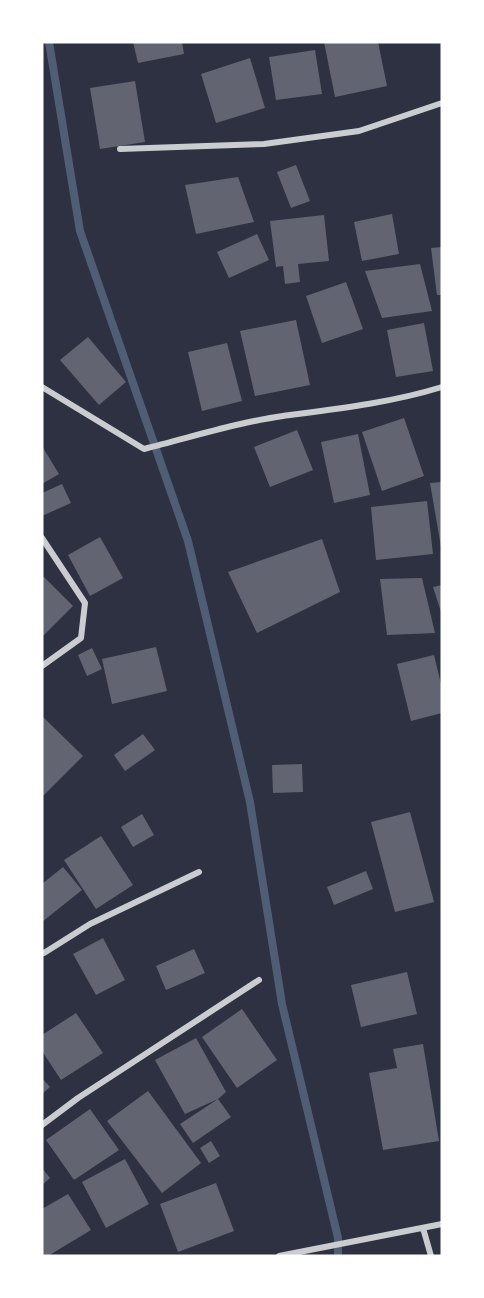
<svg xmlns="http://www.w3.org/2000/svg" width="484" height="1298" viewBox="0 0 484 1298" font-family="Poppins,sans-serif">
<rect width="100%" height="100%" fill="#2d3142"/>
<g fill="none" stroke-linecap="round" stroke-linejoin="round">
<!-- stream -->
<path stroke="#4f5d75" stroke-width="8" d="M 49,42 L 80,231 L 188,541 L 250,802 L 282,1004 L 338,1238 L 338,1256"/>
</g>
<!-- building -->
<path fill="#626471" d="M 133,42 L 182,42 L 184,54 L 138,63 Z
M 324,42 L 378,42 L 387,86 L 335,97 Z
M 315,50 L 322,94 L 276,100 L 269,57 Z
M 250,58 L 265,108 L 216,123 L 201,74 Z
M 135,81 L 145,142 L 100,149 L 90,88 Z
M 296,165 L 310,201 L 291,208 L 277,172 Z
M 238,177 L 254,222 L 196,234 L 185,185 Z
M 392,214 L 399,254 L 362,261 L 354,222 Z
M 324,215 L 329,261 L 298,264 L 300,282 L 285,284 L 283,266 L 276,267 L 270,221 Z
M 257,234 L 269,260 L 229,278 L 217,252 Z
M 442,247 L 442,295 L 437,295 L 431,248 Z
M 420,264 L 432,311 L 382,318 L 365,271 Z
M 346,282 L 363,329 L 322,343 L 306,296 Z
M 296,320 L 310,385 L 255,396 L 240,331 Z
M 424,323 L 433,371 L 396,377 L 387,330 Z
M 88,337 L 126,382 L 99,405 L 60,360 Z
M 227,343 L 242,401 L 202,411 L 188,352 Z
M 404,418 L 424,476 L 382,491 L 362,432 Z
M 297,430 L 313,470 L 270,487 L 254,447 Z
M 358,434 L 370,495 L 334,503 L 321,442 Z
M 42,446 L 59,474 L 42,484 Z
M 442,482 L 442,547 L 441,547 L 430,483 Z
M 62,484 L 71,503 L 42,516 L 42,493 Z
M 427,501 L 433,554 L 376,560 L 371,507 Z
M 100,537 L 123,578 L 90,596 L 68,555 Z
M 322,539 L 340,592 L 257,633 L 228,572 Z
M 44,577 L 73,606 L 42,637 L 42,578 Z
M 422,578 L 435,633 L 387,635 L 380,579 Z
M 442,585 L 442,615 L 433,587 Z
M 156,647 L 167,691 L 112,704 L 102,659 Z
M 92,648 L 102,669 L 87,676 L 78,655 Z
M 434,655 L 442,688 L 442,713 L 411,721 L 397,664 Z
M 42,716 L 83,756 L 42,797 Z
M 143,734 L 155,750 L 125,771 L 114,755 Z
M 302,764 L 303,792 L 273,793 L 272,765 Z
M 410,812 L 434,902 L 395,912 L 371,822 Z
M 142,814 L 154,835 L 133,847 L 121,827 Z
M 101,836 L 133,885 L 96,909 L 64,860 Z
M 63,867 L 82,890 L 42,922 L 42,884 Z
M 366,871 L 373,889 L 334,905 L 327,887 Z
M 103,938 L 125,980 L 96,995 L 73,954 Z
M 194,949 L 205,973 L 166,990 L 156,966 Z
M 407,972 L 417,1014 L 361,1027 L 351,985 Z
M 242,1009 L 277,1060 L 237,1088 L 202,1037 Z
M 76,1013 L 103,1053 L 61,1080 L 42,1051 L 42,1035 Z
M 196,1038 L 226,1092 L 218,1099 L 185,1114 L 155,1060 Z
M 423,1044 L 439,1141 L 383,1150 L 369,1073 L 397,1068 L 393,1049 Z
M 42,1078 L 50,1087 L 42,1094 Z
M 148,1091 L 201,1163 L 162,1193 L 107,1121 Z
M 218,1099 L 231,1117 L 193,1143 L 180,1124 Z
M 90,1109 L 119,1150 L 74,1180 L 46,1140 Z
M 211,1141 L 220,1156 L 209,1163 L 200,1148 Z
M 125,1159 L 149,1204 L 106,1228 L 82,1182 Z
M 42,1168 L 50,1178 L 42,1185 Z
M 216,1183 L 234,1231 L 178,1252 L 160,1204 Z
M 68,1194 L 91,1230 L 48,1256 L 42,1256 L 42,1209 Z"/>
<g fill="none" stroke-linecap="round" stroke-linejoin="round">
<!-- minor -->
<path stroke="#caccd0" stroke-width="6" d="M 120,149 L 264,144 L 359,131 L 442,103
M 42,387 L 144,449 C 189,438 238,422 283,416 C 337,409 390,403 442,387
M 42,538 L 85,603 L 81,638 L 42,666
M 42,952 L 44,953 L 90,924 L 199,872
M 42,1125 L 78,1098 L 259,980
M 423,1228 L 431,1256
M 279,1256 L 442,1224"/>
</g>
<!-- border -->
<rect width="484" height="1298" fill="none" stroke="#ffffff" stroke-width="87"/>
</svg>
